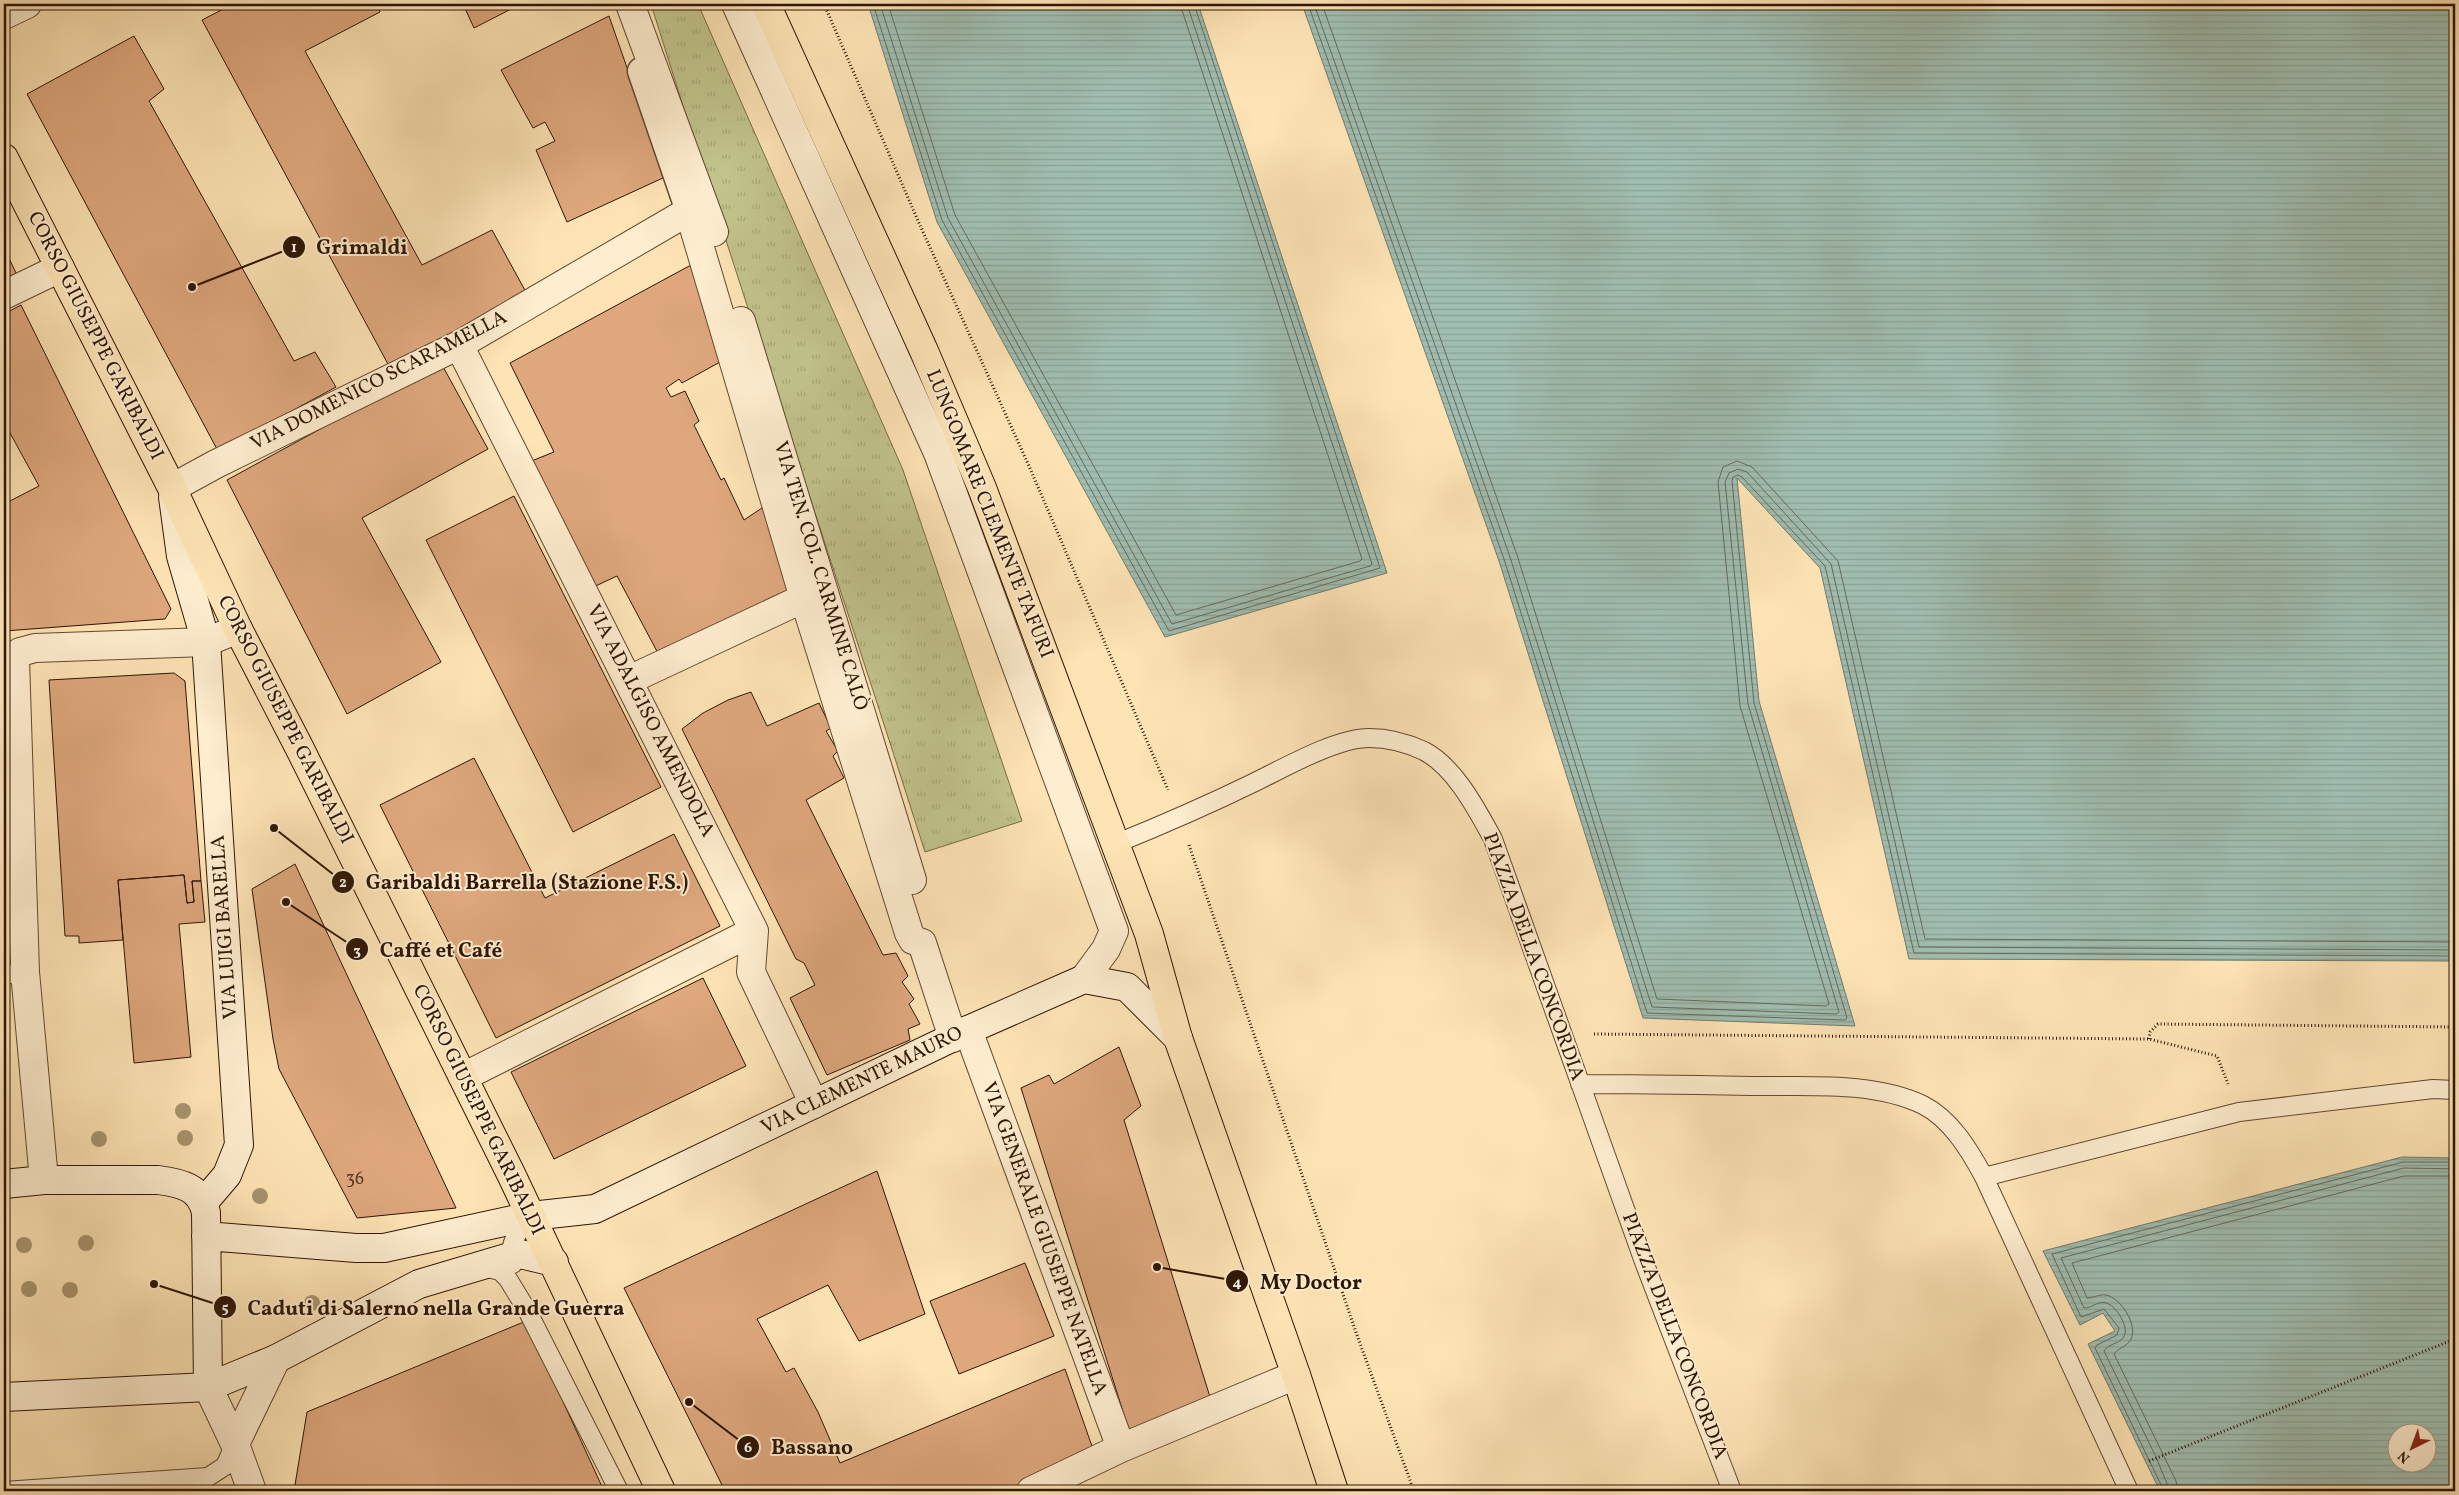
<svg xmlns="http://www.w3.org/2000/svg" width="2459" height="1495" viewBox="0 0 2459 1495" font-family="Vollkorn,serif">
<defs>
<pattern id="grass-tufts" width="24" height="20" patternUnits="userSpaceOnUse" patternTransform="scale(1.25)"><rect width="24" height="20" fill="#c2c48c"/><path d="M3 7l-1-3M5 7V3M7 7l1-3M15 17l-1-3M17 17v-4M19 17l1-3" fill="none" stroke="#a7a877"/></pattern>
<pattern id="water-rules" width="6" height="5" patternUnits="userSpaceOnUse" patternTransform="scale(1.25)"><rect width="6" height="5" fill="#a0beb1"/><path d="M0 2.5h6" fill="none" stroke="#8aa297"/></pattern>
</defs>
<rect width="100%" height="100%" fill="#fee4b5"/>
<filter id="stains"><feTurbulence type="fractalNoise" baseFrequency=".004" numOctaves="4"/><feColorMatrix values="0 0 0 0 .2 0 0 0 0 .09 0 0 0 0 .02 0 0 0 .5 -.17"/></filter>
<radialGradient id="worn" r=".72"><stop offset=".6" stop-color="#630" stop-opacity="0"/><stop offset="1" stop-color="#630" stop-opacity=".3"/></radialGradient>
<!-- grass -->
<path fill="url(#grass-tufts)" stroke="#786c48" d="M 651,4 L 698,4 L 903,470 L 1022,821 L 925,852 C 835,569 739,288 651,4 Z"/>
<!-- water -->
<path fill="url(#water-rules)" stroke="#727a6c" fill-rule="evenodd" d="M 868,4 L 1198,4 L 1387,573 L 1165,637 L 937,222 Z
M 1302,4 L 2455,4 L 2455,961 L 1909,959 L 1820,568 L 1737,478 L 1759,701 L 1855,1026 L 1643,1018 L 1499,561 Z
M 2402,1157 L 2455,1158 L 2455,1491 L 2160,1491 L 2088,1344 L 2115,1331 L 2103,1313 L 2080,1325 L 2043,1251 ZM 2396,1432 L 2426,1432 L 2426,1462 L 2396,1462 Z"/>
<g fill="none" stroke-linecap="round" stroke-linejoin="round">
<!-- shore -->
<path stroke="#666a5a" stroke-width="1" d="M 873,4 L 942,220 L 1169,631 L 1380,568 L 1194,4
M 880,4 L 948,218 L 1172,624 L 1370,566 L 1372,564 L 1187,4
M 888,4 L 955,215 L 1176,615 L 1360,561 L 1362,559 L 1180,4
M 1308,4 L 1504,559 L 1647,1013 L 1845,1020 L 1847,1018 L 1754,703 L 1732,481 L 1733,477 L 1738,475 L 1742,477 L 1825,566 L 1914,953 L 2455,956
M 1314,4 L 1510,557 L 1652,1007 L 1836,1014 L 1839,1012 L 1748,704 L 1725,482 L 1729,473 L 1738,469 L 1747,472 L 1831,564 L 1919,947 L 2455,950
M 1322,4 L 1517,555 L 1657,999 L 1826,1006 L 1829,1004 L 1740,706 L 1718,482 L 1723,467 L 1737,461 L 1752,467 L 1838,561 L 1925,939 L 2455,942
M 2164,1491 L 2095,1348 L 2097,1345 L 2117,1335 L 2119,1328 L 2104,1309 L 2081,1317 L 2052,1254 L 2403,1162 L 2455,1162
M 2170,1491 L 2156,1457 L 2104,1351 C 2108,1344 2118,1344 2123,1338 C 2131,1329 2116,1305 2106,1303 C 2098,1300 2091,1309 2084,1308 L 2061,1258 L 2404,1168 L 2455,1169
M 2178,1491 L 2176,1481 L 2114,1354 C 2118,1348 2127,1347 2131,1339 C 2138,1325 2121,1298 2106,1295 C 2099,1294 2093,1298 2087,1298 L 2072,1263 L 2404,1176 L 2455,1176"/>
</g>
<!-- building -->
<path fill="#dea77e" stroke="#2d1504" d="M 233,4 L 377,4 L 380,12 L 305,51 L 422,265 L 492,230 L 527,294 L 389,366 L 202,20 Z
M 463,4 L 521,4 L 474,28 Z
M 609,16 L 665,177 L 567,222 L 536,150 L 555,141 L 545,122 L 533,128 L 501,70 Z
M 134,36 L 164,89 L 149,101 L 294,361 L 315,352 L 336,387 L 218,451 L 27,94 Z
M 4,248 L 17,275 L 4,282 Z
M 691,265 L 729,357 L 682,383 L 679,379 L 666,388 L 671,397 L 685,391 L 699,421 L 694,425 L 721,480 L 724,478 L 744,520 L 765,506 L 800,585 L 660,657 L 617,576 L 587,590 L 524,464 L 554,452 L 510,363 Z
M 21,305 L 171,609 L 165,619 L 4,631 L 4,504 L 39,486 L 4,422 L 4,314 Z
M 441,363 L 488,449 L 362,518 L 441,662 L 347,714 L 227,480 Z
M 514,496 L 661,787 L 573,832 L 426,540 Z
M 174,673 L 185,681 L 201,881 L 192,881 L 194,902 L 187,903 L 184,875 L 118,880 L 123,940 L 79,943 L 79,936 L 65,936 L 49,680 Z
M 751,692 L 767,726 L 819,703 L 831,728 L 826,731 L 838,751 L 833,756 L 844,778 L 806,800 L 883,955 L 896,953 L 908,976 L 902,982 L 914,999 L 909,1004 L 920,1024 L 908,1029 L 910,1040 L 827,1075 L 790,998 L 815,985 L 804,963 L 796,959 L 682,729 L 703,713 L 728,700 Z
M 4,740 L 11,832 L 4,832 Z
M 474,758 L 545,898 L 674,834 L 720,926 L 496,1038 L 380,805 Z
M 295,864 L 456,1208 L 357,1218 L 279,1069 L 273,1039 L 252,889 Z
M 184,875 L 187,903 L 194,902 L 192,881 L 201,881 L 205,922 L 179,924 L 191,1057 L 134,1063 L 118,880 Z
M 8,876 L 11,956 L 4,957 L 4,877 Z
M 703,978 L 746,1066 L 554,1159 L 511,1072 Z
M 1119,1047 L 1141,1106 L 1124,1120 L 1210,1397 L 1131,1437 L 1021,1088 L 1049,1075 L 1054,1084 Z
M 877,1171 L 925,1314 L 859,1341 L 828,1285 L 757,1319 L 786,1372 L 794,1368 L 818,1412 L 840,1463 L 1065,1369 L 1094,1452 L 1005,1491 L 725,1491 L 624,1288 Z
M 1025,1263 L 1054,1336 L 959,1374 L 930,1301 Z
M 526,1321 L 604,1491 L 294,1491 L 307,1412 Z"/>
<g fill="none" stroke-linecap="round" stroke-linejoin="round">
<!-- service casing -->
<g stroke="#614930" stroke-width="20">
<path id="service" d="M 1115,844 C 1162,825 1208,805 1253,783 C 1284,768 1336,738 1369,738 C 1388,738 1407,743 1424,751 C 1455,767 1477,810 1493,839 L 1644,1262 L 1732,1491
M 4,975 L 25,972
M 1580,1084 C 1638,1084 1696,1085 1755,1086 C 1809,1087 1873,1081 1923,1105 C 1951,1119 1970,1151 1984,1177
M 513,1264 C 507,1243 518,1232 531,1216
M 480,1266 L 500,1271 L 508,1279 L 528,1312 L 619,1491
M 4,1491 L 208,1477 L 225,1466 L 235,1444
M 2129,1491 L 1984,1177 L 2239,1112 L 2433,1089 L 2455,1090"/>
</g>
<!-- pedestrian casing -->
<g stroke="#614930" stroke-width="29">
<path id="pedestrian" d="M 641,71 L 689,211"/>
</g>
<!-- minor casing -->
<g stroke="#614930" stroke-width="30">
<path id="minor" d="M 630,4 L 714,232
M 4,15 L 27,4
M 4,295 L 60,268
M 741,321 L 912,880
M 459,345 L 754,931 L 751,972 L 814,1104
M 172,488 L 216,464 L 459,345 L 689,211 L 804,598 L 909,933 L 913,940 L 922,943
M 629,680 L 804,598
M 922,943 L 953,1038
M 968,1030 L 1121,1448
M 463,1077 L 754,931
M 44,1180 L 25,972 L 15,659 L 20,652 L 35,648 L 206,642 L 238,629
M 208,1387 L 235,1444 L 252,1491
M 235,1444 L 276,1359
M 1031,1491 L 1121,1448 L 1296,1375"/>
</g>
<!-- tertiary casing -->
<g stroke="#614930" stroke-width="30">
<path id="tertiary" d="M 736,4 L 938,453 L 1114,931 L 1106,949 L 1084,979"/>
</g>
<!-- secondary casing -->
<g stroke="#2d1504" stroke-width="30">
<path id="secondary" d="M 173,497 L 181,556 L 206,642 L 239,1145 L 227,1175 L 204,1202
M 4,1184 L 44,1180 L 158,1180 C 181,1183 201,1187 206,1213 L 208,1387 L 4,1397
M 206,1236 L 356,1248 L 384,1248 L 531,1216 L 595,1209 L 968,1030 L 1084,979 L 1127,987 L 1178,1038
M 208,1387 L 276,1359 L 419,1284 L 520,1254 L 554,1262"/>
</g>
<!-- primary casing -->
<g stroke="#2d1504" stroke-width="30">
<path id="primary" d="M 766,4 L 924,351 L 982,488 L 1149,934 L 1178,1038 L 1296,1375 L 1334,1491
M 4,158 L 172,488 L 238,629 L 299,747 L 511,1174 L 661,1491"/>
</g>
<!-- path -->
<path stroke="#2d1504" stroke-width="3" stroke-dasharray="1 2.5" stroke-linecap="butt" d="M 824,4 L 919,223 L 1029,466 L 1168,790
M 1189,845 L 1358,1338 L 1414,1491
M 1594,1034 L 2149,1039 L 2217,1056 L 2228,1084
M 2149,1039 L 2150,1032 L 2158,1024 L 2455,1027
M 2149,1461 L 2455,1339"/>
<!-- service -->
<use href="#service" stroke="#feedcf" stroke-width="18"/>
<!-- pedestrian -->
<use href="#pedestrian" stroke="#feedcf" stroke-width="26"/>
<!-- minor -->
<use href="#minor" stroke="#feedcf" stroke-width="28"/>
<!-- tertiary -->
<use href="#tertiary" stroke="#feedcf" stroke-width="28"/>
<!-- secondary -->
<use href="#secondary" stroke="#feedcf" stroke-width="28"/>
<!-- primary -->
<use href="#primary" stroke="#fee4b5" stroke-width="28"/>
</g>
<!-- trees -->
<g fill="#a8946e">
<circle cx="183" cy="1111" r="8"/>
<circle cx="185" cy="1138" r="8"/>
<circle cx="99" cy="1139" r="8"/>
<circle cx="260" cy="1196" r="8"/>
<circle cx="86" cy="1243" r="8"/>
<circle cx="24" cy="1245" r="8"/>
<circle cx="29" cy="1289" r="8"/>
<circle cx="70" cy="1290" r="8"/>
<circle cx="312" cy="1303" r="8"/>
</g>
<g text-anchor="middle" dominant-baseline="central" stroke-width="4" stroke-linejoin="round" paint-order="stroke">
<!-- number labels -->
<g font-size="18" fill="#593a22">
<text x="355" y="1179">36</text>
</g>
<!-- street labels -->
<g font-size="20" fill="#2d1504" stroke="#feedcf">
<text transform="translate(95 336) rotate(63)">CORSO GIUSEPPE GARIBALDI</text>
<text transform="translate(379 381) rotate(-27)">VIA DOMENICO SCARAMELLA</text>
<text transform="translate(989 514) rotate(68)">LUNGOMARE CLEMENTE TAFURI</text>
<text transform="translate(820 576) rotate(73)">VIA TEN. COL. CARMINE CALÒ</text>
<text transform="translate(285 720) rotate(63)">CORSO GIUSEPPE GARIBALDI</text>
<text transform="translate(650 721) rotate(63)">VIA ADALGISO AMENDOLA</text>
<text transform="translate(225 927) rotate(-94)">VIA LUIGI BARELLA</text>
<text transform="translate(1533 957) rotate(70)">PIAZZA DELLA CONCORDIA</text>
<text transform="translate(862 1081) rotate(-26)">VIA CLEMENTE MAURO</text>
<text transform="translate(478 1110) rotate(64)">CORSO GIUSEPPE GARIBALDI</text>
<text transform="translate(1044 1239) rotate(70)">VIA GENERALE GIUSEPPE NATELLA</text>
<text transform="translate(1674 1336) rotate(69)">PIAZZA DELLA CONCORDIA</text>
</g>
</g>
<!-- callouts -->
<path fill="none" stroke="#2d1504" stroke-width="2" d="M192 287L294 247M274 828L343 882M286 902L357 949M1157 1267L1237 1281M154 1284L225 1307M689 1402L748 1447"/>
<g fill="#2d1504" stroke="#feedcf" stroke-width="2">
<circle cx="192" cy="287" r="5"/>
<circle cx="274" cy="828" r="5"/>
<circle cx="286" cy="902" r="5"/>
<circle cx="1157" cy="1267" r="5"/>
<circle cx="154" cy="1284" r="5"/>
<circle cx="689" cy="1402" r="5"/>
<circle cx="294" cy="247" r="12"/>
<circle cx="343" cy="882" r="12"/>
<circle cx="357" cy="949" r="12"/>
<circle cx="1237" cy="1281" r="12"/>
<circle cx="225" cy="1307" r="12"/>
<circle cx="748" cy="1447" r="12"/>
</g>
<g font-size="15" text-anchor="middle" font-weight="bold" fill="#fff">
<text x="294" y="252">1</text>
<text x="343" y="887">2</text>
<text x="357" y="955">3</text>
<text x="1237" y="1287">4</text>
<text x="225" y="1312">5</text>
<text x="748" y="1452">6</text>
</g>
<g font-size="21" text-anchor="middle" font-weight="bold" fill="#2d1504" stroke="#feedcf" stroke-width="4" stroke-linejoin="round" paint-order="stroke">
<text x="362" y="254">Grimaldi</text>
<text x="527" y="889">Garibaldi Barrella (Stazione F.S.)</text>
<text x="441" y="957">Caffé et Café</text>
<text x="1311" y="1289">My Doctor</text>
<text x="436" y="1315">Caduti di Salerno nella Grande Guerra</text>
<text x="812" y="1454">Bassano</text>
</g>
<!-- margin -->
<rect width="2459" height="1495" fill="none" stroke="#fee4b5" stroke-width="20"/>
<rect x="5" y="5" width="2449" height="1485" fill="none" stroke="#2d1504" stroke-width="2.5"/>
<rect x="10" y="10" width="2439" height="1475" fill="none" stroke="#2d1504"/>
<!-- north arrow -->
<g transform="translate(2412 1448) rotate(222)"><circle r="24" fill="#feedcf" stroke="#aa977e"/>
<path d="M0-4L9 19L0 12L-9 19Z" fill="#8f2418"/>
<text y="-8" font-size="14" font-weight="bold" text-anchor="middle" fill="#2d1504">N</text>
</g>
<rect width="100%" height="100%" filter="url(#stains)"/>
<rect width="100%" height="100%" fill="url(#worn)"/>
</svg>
